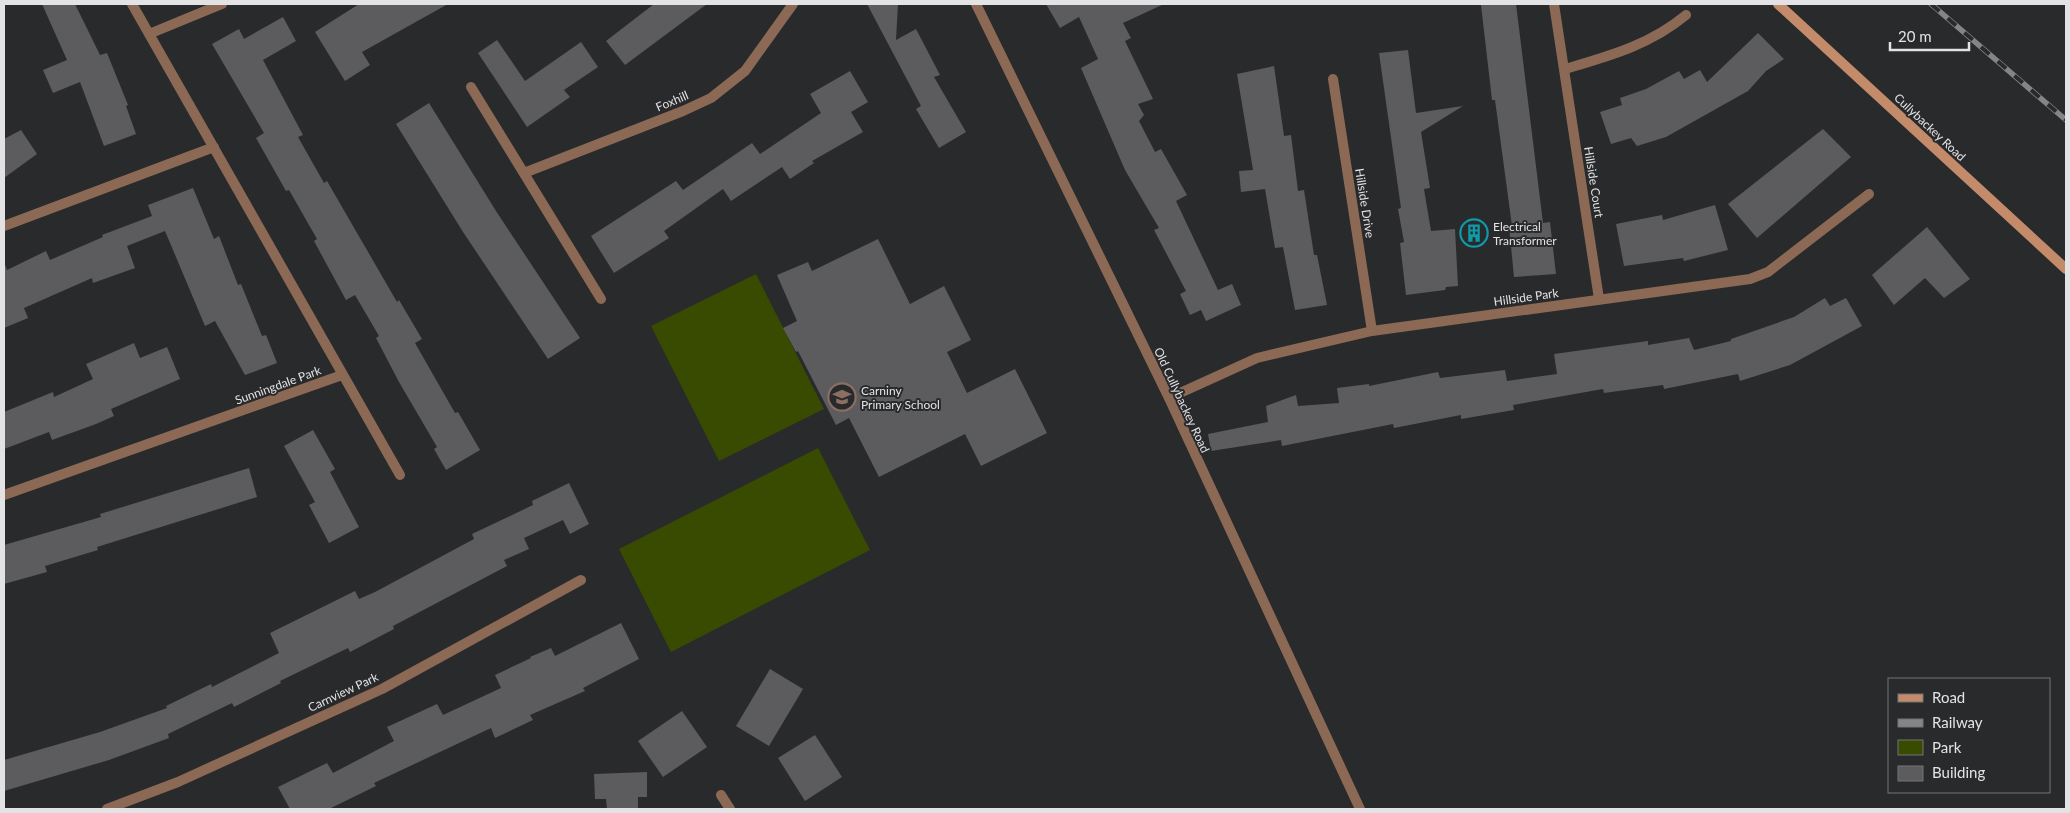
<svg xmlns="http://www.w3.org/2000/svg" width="2070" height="813" viewBox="0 0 2070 813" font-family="Lato,sans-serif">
<rect width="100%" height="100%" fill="#292a2c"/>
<!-- green -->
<path fill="#384b00" d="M 756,274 L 824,409 L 719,461 L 651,326 Z
M 818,448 L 870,550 L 671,652 L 619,549 Z"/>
<!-- building -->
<path fill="#5c5c5f" d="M 42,4 L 75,4 L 100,55 L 107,53 L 128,105 L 126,106 L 136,134 L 104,146 L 80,82 L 53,93 L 43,70 L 67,60 Z
M 359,4 L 448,4 L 362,52 L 370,65 L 345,81 L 315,32 Z
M 654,4 L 707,4 L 625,65 L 606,41 Z
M 867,4 L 898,4 L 896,40 L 916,29 L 940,75 L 934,77 L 966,132 L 939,148 L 916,109 L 921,106 Z
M 1046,4 L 1164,4 L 1123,23 L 1131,38 L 1125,41 L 1153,99 L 1138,104 L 1144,115 L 1139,121 L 1155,152 L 1161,149 L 1187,195 L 1176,201 L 1218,290 L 1232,284 L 1241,305 L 1206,321 L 1201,310 L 1190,315 L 1180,294 L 1186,291 L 1154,230 L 1159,228 L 1125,170 L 1081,68 L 1098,59 L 1079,17 L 1060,28 Z
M 1493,4 L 1516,4 L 1543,223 L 1550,222 L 1556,274 L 1514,277 L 1509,226 L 1512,226 L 1495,100 L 1492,100 L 1481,5 Z
M 283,17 L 296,41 L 263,60 L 303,135 L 298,137 L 324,183 L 327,181 L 397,302 L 399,300 L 422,339 L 415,343 L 455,413 L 458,412 L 480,450 L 446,470 L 434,449 L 437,447 L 399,382 L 376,338 L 379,336 L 355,295 L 346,300 L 314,241 L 317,239 L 289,190 L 286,191 L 256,138 L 264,133 L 212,44 L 239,29 L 244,39 Z
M 1758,33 L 1784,59 L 1766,71 L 1748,91 L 1666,137 L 1637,146 L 1631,138 L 1611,144 L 1600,112 L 1622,105 L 1620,98 L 1646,89 L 1679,71 L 1684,79 L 1700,70 L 1707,82 Z
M 497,40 L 525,81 L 581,42 L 598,67 L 564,90 L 570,97 L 527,127 L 478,53 Z
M 1408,50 L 1416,113 L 1463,106 L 1421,132 L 1430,188 L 1424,189 L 1431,231 L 1455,229 L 1458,286 L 1446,287 L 1445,290 L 1406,295 L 1400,243 L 1404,242 L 1398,209 L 1401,208 L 1379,53 Z
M 1274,66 L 1284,136 L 1291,135 L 1298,191 L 1304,190 L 1314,255 L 1317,255 L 1327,305 L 1295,310 L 1283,247 L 1275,248 L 1265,189 L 1241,192 L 1239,171 L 1253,170 L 1237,74 Z
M 850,71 L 868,102 L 851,112 L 863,132 L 812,161 L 814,163 L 790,179 L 782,167 L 731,201 L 723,189 L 664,231 L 669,238 L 614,273 L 591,236 L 676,181 L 683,190 L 752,143 L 760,154 L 821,113 L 810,94 Z
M 429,103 L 496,211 L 580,338 L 548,359 L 463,232 L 396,124 Z
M 1823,129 L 1851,157 L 1757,238 L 1728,204 Z
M 21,130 L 37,154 L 4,178 L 4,139 Z
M 193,188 L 214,239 L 219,236 L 238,285 L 241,284 L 262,336 L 266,335 L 277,363 L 245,375 L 215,321 L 205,326 L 165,231 L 127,246 L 135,268 L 93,283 L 92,278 L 24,308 L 28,318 L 4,328 L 4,262 L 7,270 L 46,251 L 50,260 L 103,237 L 102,235 L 152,216 L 148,205 Z
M 1715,205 L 1728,250 L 1684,261 L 1683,258 L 1624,266 L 1616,224 L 1662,215 L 1663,220 Z
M 1927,227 L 1970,279 L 1944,298 L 1925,278 L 1894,305 L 1872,275 Z
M 878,239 L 910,304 L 944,286 L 971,340 L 947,352 L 967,393 L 1015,369 L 1047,433 L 981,466 L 965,434 L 879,477 L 849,418 L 836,425 L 798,351 L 796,352 L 783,328 L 797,321 L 777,275 L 808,262 L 812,271 Z
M 1825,298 L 1830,306 L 1846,298 L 1862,326 L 1790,365 L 1740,381 L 1738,374 L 1664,389 L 1663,385 L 1604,393 L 1603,389 L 1513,405 L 1514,410 L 1461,419 L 1461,415 L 1394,428 L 1393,424 L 1282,446 L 1281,440 L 1211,451 L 1208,434 L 1268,422 L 1266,406 L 1296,395 L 1298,406 L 1339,403 L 1337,388 L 1369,384 L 1369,386 L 1438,372 L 1440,378 L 1505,370 L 1507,381 L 1557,374 L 1554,354 L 1648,341 L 1648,345 L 1689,338 L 1694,350 L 1731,341 L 1731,339 L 1794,317 Z
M 134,343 L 140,358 L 167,347 L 180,379 L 111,409 L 114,416 L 96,424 L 52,440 L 49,432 L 4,449 L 4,412 L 53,392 L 54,397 L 93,379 L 86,364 Z
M 313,430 L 335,469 L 330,472 L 359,527 L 329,543 L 309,505 L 315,502 L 284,446 Z
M 249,468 L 257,497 L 97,547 L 98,550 L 45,566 L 47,572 L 4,584 L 4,545 L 101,517 L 100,514 Z
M 569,483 L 589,524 L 570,534 L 563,520 L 524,538 L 529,549 L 504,560 L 507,566 L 393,626 L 394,629 L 350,652 L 348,648 L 280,681 L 281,683 L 234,707 L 232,703 L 168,734 L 169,738 L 109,760 L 4,791 L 4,760 L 100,732 L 167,708 L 166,706 L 211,684 L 212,687 L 279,653 L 270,633 L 355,591 L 359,599 L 375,592 L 474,539 L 472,534 L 533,505 L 532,501 Z
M 621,623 L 639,659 L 583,688 L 585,691 L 530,715 L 533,720 L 495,738 L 491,728 L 374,783 L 376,786 L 329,809 L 290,809 L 278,787 L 327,763 L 333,773 L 394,741 L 387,727 L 437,704 L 443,715 L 501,688 L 495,675 L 531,658 L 530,657 L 551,648 L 555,656 Z
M 770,669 L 803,689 L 769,746 L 736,726 Z
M 682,711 L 707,747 L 663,777 L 638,741 Z
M 815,735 L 842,777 L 805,801 L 778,758 Z
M 647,772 L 647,797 L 638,797 L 638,809 L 607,809 L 606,799 L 595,799 L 594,774 Z"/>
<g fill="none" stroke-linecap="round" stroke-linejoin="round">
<!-- minor -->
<path stroke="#8b6954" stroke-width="10" d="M 132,4 L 400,475
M 1554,4 L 1599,299
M 149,34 L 222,4
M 1565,69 C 1609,56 1650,45 1686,15
M 1333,79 L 1372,331
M 471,87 L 601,299
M 524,173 L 683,111 L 711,98 L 745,71 L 793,4
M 4,226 L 214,147
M 1169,398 L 1257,358 L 1372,331 L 1750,279 L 1768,272 L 1869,194
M 4,495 L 342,375
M 721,795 L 730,809
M 107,809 L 178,782 L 382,689 L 581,580"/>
<!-- tertiary -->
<path stroke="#8b6954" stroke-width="10" d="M 976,4 L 1169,398 L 1360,809"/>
<!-- secondary -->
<path stroke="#c38b6a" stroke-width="10" d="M 1778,4 L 2066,269"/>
<!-- rail casing -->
<g stroke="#848587" stroke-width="5.5">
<path id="rail" d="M 1931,4 L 2066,120"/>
</g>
<!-- rail -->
<use href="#rail" stroke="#292a2c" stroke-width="4" stroke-dasharray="11" stroke-linecap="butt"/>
</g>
<!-- icons -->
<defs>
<g id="building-ring" transform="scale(1.4375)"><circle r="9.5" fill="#292a2c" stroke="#0f9aa8" stroke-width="1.5"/><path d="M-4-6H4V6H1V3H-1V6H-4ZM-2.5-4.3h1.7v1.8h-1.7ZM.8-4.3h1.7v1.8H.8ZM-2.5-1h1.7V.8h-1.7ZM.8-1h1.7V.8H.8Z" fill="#0f9aa8"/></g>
<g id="school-ring" transform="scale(1.4375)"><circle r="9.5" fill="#292a2c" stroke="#8d6e63" stroke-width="1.5"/><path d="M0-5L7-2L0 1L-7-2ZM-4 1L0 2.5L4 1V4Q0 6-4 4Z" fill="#8d6e63"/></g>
</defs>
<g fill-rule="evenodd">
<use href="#building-ring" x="1474" y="233"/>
<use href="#school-ring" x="842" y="397"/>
</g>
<g text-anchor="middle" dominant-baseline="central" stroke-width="4" stroke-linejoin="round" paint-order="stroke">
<!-- street labels -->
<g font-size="12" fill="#e3e3e5" stroke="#292a2c">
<text transform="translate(672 101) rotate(-23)">Foxhill</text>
<text transform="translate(1930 127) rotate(43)">Cullybackey Road</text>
<text transform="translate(1594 182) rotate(81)">Hillside Court</text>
<text transform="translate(1365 203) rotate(81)">Hillside Drive</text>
<text transform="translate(1526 297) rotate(-8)">Hillside Park</text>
<text transform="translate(278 385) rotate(-20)">Sunningdale Park</text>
<text transform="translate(1182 400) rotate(65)">Old Cullybackey Road</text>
<text transform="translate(343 692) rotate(-25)">Carnview Park</text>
</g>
<!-- poi labels -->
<g font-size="12" fill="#e3e3e5" stroke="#292a2c" text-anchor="start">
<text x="1493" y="226">Electrical<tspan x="1493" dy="14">Transformer</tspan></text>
<text x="861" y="390">Carniny<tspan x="861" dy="14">Primary School</tspan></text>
</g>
</g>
<!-- border -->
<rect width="2070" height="813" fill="none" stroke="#e3e3e5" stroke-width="10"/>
<!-- legend -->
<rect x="1888" y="678" width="162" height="115" fill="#292a2c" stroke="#737476"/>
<rect x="1898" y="694" width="25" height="8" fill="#c38b6a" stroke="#737476"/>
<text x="1932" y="703" font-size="15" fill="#e3e3e5">Road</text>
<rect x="1898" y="719" width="25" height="8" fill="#848587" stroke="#737476"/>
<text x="1932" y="728" font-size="15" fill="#e3e3e5">Railway</text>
<rect x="1898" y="740" width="25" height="15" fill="#384b00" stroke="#737476"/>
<text x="1932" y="753" font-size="15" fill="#e3e3e5">Park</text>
<rect x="1898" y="766" width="25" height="15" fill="#5c5c5f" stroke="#737476"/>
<text x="1932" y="778" font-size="15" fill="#e3e3e5">Building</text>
<!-- scale -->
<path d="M1890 42v8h79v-8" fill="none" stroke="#e3e3e5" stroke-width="2.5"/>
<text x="1898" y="42" font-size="15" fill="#e3e3e5" stroke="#292a2c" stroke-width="4" paint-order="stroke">20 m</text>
</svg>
